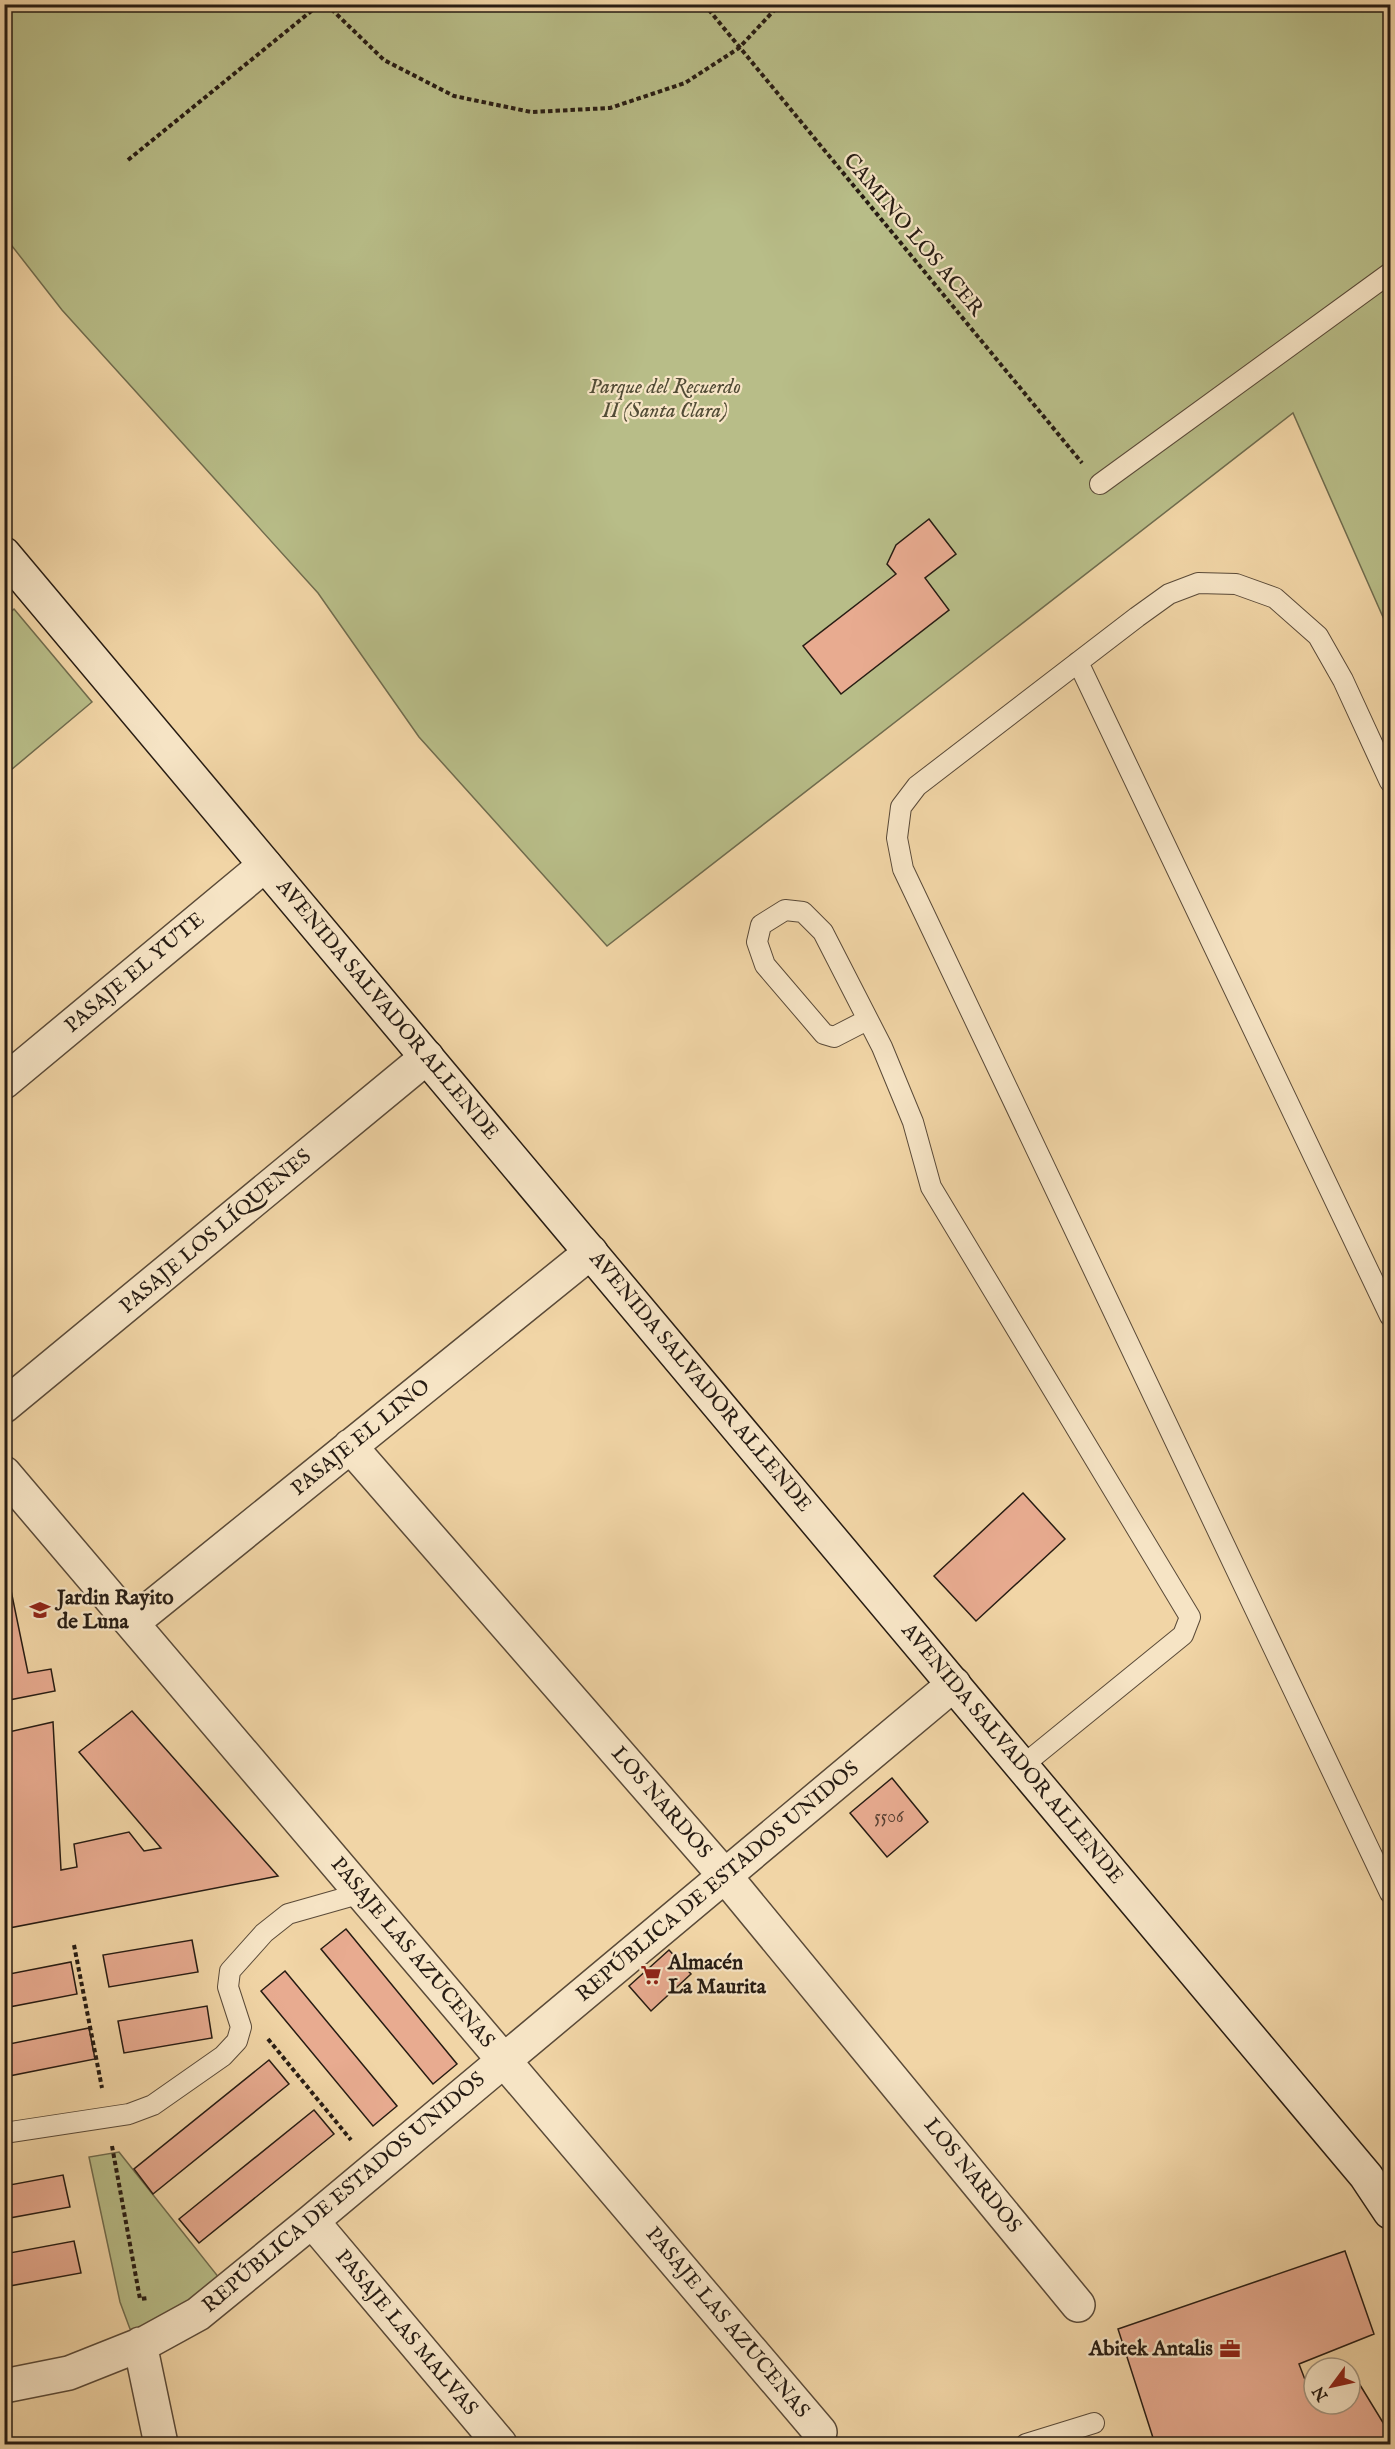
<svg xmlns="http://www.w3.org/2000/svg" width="1395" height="2449" viewBox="0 0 1395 2449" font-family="'IM FELL English',serif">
<rect width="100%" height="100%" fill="#f1d5a6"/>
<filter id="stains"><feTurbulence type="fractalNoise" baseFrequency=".00333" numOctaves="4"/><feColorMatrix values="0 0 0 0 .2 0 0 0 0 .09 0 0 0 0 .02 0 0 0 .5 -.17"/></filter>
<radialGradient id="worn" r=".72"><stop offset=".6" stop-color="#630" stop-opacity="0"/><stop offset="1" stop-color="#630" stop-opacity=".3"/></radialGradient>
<!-- green -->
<path fill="#b8bd88" stroke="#706c4e" stroke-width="1.5" d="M 5,5 L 1390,5 L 1390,633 L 1293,413 L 607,946 L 419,737 L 318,593 L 62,310 L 5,237 Z
M 14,609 L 92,702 L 5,775 L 5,617 Z
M 119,2152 L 220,2279 L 153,2326 L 139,2332 L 130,2329 L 120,2302 L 89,2157 Z"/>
<!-- building -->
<path fill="#e8ab90" stroke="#271c13" stroke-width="1.5" d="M 929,519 L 956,554 L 925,578 L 949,610 L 841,694 L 803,646 L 896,574 L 887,564 L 896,545 Z
M 1023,1493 L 1065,1539 L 976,1621 L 934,1576 Z
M 4,1571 L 7,1571 L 28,1673 L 51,1669 L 55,1691 L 4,1701 Z
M 132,1711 L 278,1876 L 4,1929 L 4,1733 L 53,1722 L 61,1870 L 77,1867 L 74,1844 L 129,1832 L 144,1851 L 161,1848 L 79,1752 Z
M 892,1778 L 928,1822 L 887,1857 L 850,1813 Z
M 346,1929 L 457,2064 L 433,2084 L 321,1949 Z
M 192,1940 L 198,1972 L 109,1987 L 103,1955 Z
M 669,1950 L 691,1974 L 651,2011 L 629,1986 Z
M 71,1962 L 77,1994 L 4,2008 L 4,1975 Z
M 285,1971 L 397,2106 L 373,2126 L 261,1991 Z
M 207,2006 L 212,2038 L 124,2053 L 118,2021 Z
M 89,2028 L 95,2059 L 4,2077 L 4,2045 Z
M 269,2060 L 289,2084 L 153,2194 L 134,2169 Z
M 314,2110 L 334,2134 L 199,2243 L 179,2219 Z
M 63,2175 L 70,2207 L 4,2219 L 4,2186 Z
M 74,2241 L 81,2273 L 4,2287 L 4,2254 Z
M 1345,2251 L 1374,2334 L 1299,2364 L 1312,2398 L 1314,2397 L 1314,2404 L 1350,2404 L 1350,2383 L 1357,2380 L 1390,2434 L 1390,2444 L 1155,2444 L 1118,2329 Z"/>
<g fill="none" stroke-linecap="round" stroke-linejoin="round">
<!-- lane casing -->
<g stroke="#5a4a38" stroke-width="22">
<path id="lane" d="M 1100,484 L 1390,273
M 1078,662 L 1390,1316
M 1390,782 L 1343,680 L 1318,636 L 1275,598 L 1236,584 L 1198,583 L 1169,594 L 1137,617 L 917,786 L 901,807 L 897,838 L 903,869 L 1390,1893
M 867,1020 L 834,1037 L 824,1034 L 765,965 L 757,942 L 761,925 L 785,910 L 803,912 L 823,932 L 882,1047 L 913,1122 L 931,1187 L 1190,1617 L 1183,1635 L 1022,1766
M 4,2133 L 129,2114 L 153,2105 L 223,2056 L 237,2041 L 241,2027 L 228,1987 L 230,1971 L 264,1933 L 288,1914 L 362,1893
M 1026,2444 L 1094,2423"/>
</g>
<!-- street casing -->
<g stroke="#5a4a38" stroke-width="36">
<path id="street" d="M 4,1082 L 265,865
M 4,1406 L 427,1057
M 350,1446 L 725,1876 L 1078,2305
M 4,1473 L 820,2432
M 132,1623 L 591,1252
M 312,2221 L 500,2444
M 140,2344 L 161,2444
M 4,2386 L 69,2373 L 147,2342 L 198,2314 L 312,2221 L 954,1684"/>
</g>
<!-- secondary casing -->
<g stroke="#271c13" stroke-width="36">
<path id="secondary" d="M 4,554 L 1366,2176 L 1390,2212"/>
</g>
<!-- path -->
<path stroke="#271c13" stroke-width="4" stroke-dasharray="4.5 3" stroke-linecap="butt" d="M 326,4 L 384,60 L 454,96 L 531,112 L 610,108 L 685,83 L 739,48 L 780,4
M 704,4 L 1082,463
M 128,160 L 320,4
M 74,1945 L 102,2088
M 268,2039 L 351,2140
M 112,2146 L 140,2299 L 148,2298"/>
<!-- lane -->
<use href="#lane" stroke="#f6e4c5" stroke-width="20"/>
<!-- street -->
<use href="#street" stroke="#f6e4c5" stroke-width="33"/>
<!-- secondary -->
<use href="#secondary" stroke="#f6e4c5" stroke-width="33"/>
</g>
<!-- icons -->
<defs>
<g id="school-bare" transform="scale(1.62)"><path d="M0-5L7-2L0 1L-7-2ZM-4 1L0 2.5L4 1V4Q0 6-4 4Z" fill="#8f2418" stroke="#f6e4c5" stroke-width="2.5" paint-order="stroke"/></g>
<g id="supermarket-bare" transform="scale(1.62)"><path d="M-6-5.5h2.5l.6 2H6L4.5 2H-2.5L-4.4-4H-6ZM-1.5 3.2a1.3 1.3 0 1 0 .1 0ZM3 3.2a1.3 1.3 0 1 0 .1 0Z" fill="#8f2418" stroke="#f6e4c5" stroke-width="2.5" paint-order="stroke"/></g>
<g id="office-bare" transform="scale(1.62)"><path d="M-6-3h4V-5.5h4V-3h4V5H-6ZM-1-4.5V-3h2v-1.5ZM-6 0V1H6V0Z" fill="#8f2418" stroke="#f6e4c5" stroke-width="2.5" paint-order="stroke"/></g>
</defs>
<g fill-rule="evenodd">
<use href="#school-bare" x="40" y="1610"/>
<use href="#supermarket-bare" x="651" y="1975"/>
<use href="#office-bare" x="1230" y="2349"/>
</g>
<g text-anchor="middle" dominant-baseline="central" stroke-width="4.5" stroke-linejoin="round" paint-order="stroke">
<!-- number labels -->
<g font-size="18" fill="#574032">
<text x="889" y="1817">5506</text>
</g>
<!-- street labels -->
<g font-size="21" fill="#271c13" stroke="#f6e4c5">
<text transform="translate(913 235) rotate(50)">CAMINO LOS ACER</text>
<text transform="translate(135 973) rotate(-40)">PASAJE EL YUTE</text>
<text transform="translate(387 1010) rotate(50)">AVENIDA SALVADOR ALLENDE</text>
<text transform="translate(216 1232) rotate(-40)">PASAJE LOS LÍQUENES</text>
<text transform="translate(700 1382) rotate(50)">AVENIDA SALVADOR ALLENDE</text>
<text transform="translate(361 1438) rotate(-39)">PASAJE EL LINO</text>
<text transform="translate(1012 1754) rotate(50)">AVENIDA SALVADOR ALLENDE</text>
<text transform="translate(661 1803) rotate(49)">LOS NARDOS</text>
<text transform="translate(718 1882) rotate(-40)">REPÚBLICA DE ESTADOS UNIDOS</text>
<text transform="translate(412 1953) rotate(50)">PASAJE LAS AZUCENAS</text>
<text transform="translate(972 2176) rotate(51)">LOS NARDOS</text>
<text transform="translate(344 2193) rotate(-40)">REPÚBLICA DE ESTADOS UNIDOS</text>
<text transform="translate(727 2323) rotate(50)">PASAJE LAS AZUCENAS</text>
<text transform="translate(406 2333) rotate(50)">PASAJE LAS MALVAS</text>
</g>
<!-- park labels -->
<g font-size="21" font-style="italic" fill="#524c36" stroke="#f6e4c5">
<text x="665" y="387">Parque del Recuerdo<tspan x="665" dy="24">II (Santa Clara)</tspan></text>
</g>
<!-- poi labels -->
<g font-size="21" font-weight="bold" fill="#271c13" stroke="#f6e4c5" text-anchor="start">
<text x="57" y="1598">Jardin Rayito<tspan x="57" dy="24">de Luna</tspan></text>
<text x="668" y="1963">Almacén<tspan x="668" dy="24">La Maurita</tspan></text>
<text x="1213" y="2349" text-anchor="end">Abitek Antalis</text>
</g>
</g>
<!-- margin -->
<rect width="1395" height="2449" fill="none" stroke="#f1d5a6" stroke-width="24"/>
<rect x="6" y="6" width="1383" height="2437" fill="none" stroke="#271c13" stroke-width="3"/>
<rect x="12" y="12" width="1371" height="2425" fill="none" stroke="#271c13" stroke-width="1.5"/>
<!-- north arrow -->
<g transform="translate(1332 2386) rotate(237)"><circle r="28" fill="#f6e4c5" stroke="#a3947e" stroke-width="1.5"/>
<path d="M0-4.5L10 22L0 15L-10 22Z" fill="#8f2418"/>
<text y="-9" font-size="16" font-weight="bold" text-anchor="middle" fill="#271c13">N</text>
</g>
<rect width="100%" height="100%" filter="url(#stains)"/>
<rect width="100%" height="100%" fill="url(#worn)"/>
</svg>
